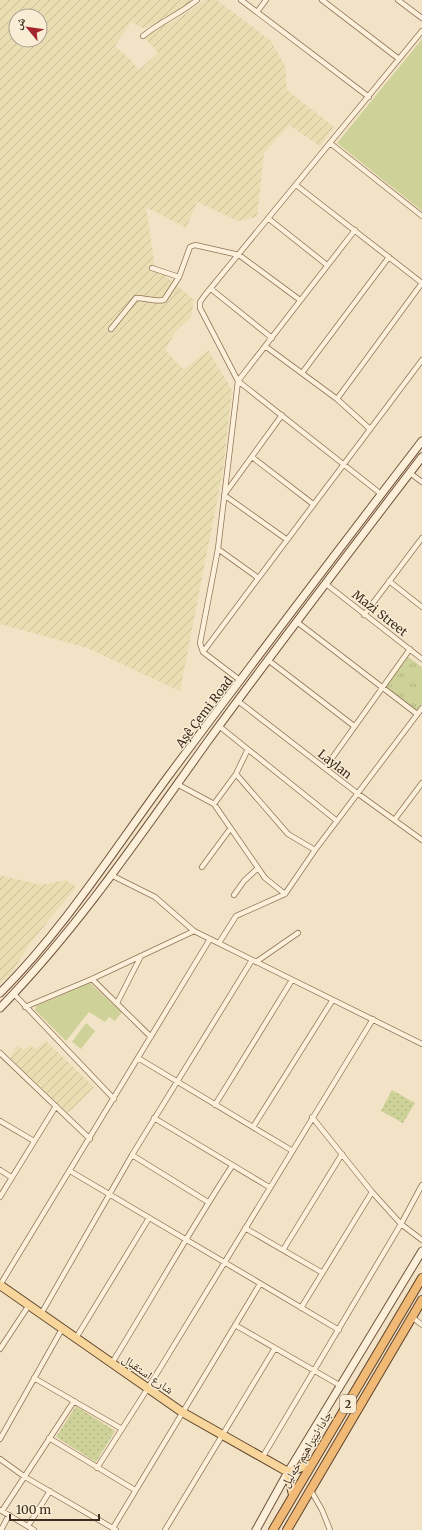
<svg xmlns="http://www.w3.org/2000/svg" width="422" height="1530" viewBox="0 0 422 1530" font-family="Merriweather,'Noto Naskh Arabic',serif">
<defs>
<pattern id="farmland-furrows" width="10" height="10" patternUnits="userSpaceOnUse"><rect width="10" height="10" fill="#e9ddb2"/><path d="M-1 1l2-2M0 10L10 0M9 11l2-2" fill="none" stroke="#c9be99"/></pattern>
<pattern id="park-tufts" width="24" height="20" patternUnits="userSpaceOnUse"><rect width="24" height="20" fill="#ced298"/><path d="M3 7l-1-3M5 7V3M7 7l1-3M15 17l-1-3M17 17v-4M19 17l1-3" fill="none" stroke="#b2b483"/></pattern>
<pattern id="garden-dots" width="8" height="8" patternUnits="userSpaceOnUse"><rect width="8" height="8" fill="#ced298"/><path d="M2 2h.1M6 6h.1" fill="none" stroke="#b2b483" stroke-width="1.8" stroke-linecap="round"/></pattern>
</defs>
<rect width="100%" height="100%" fill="#f2e3c6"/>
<!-- farmland -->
<path fill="url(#farmland-furrows)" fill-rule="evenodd" d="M 0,0 L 192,0 L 180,10 L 152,26 L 143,28 L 131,22 L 115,46 L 130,59 L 139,70 L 158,53 L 143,36 L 179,18 L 205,0 L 217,0 L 271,41 L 285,66 L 287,90 L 334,127 L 320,146 L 289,125 L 264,153 L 257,217 L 238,221 L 197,202 L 186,228 L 146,207 L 155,267 L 194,300 L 191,318 L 176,331 L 165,350 L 184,370 L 208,350 L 232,390 L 223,470 L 180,691 L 87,648 L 0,624 ZM 16,16 L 40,16 L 40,40 L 16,40 Z
M 0,875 L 41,885 L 66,880 L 76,887 L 28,946 L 12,973 L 0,984 Z
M 46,1041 L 94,1087 L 68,1113 L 10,1058 L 17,1046 L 24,1050 L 30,1045 L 35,1049 Z"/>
<!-- grass -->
<path fill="#ced298" d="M 422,39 L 422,211 L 337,143 Z
M 90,983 L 122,1012 L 115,1021 L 109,1017 L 105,1022 L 89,1012 L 66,1041 L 35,1010 L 36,1006 Z
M 86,1023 L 95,1031 L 81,1049 L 72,1042 Z"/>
<!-- park -->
<path fill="url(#park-tufts)" d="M 408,657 L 422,667 L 422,703 L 416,711 L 385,688 Z"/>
<!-- garden -->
<path fill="url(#garden-dots)" d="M 392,1090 L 415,1103 L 403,1123 L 381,1111 Z
M 76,1406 L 115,1431 L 96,1462 L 56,1437 Z"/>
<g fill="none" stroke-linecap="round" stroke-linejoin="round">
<!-- minor casing -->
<g stroke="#907459" stroke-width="6">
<path id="minor" d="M 241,0 L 369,97
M 322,0 L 399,59
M 398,0 L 422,18
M 257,12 L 266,0
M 143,36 C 160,22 180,14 197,0
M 330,143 L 422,216
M 296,185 L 422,283
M 269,219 L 327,265
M 152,268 L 179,277
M 211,289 L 272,338
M 111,329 L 136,298 C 146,298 154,302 164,300 L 179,277 L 190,247 L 195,245 L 239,255 L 300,300
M 265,346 L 337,399 L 370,429
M 302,373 L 389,257
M 337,399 L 422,283
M 282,415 L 224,495 L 286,539
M 252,457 L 313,504
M 410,473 L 422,482
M 381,494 L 238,381 L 200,308 L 200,302 L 205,295 L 422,31
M 218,549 L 257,577
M 389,581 L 422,607
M 326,584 L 422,659
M 364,615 L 422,538
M 297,622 L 417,714
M 203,652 L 422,360
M 268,660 L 354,726
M 241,681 L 203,652 L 200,643 L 218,549 L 238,381 L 355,230
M 238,701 L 357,793 L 422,840
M 219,726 L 337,821
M 325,768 L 410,649
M 236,774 L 288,834 L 315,850
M 177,784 L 214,804 L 265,878 L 285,894
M 214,804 L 236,774 L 247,751
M 395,819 L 422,783
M 202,867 L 230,829
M 111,875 L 155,897 L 194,931 L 422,1044
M 234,895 L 244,881 L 258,868
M 219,943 L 236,916 L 285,894 L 315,850 L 422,708
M 256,962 L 298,933
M 92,979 L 151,1037
M 14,994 L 114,1099
M 117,1003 L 141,956
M 25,1007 L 92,979 L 194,931
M 0,1053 L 90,1139
M 138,1058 L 291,1150
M 215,1105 L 292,980
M 154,1118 L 269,1187
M 0,1121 L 34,1141
M 253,1127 L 332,1001
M 132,1155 L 208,1202
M 0,1170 L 11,1177
M 70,1171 L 339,1330
M 422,1185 L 401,1224 L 422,1240
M 0,1197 L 56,1106
M 245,1228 L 321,1272
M 283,1250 L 342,1154
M 0,1285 L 210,939
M 301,1308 L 372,1192
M 41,1314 L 132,1155 L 252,960
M 412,1317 L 422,1325
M 235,1325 L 341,1386
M 76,1338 L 149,1218
M 0,1349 L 29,1305
M 112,1363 C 152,1298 190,1230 232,1166
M 34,1378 L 122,1429
M 49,1438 L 135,1490
M 0,1439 L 62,1329
M 262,1458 L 401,1224 L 372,1192 L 312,1117
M 0,1459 L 25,1477 L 116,1530
M 97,1468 L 148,1388 L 373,1019
M 310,1489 L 322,1510 L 330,1530
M 0,1510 L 34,1530
M 2,1511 L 74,1401
M 28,1526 L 50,1491
M 113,1528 L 260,1284
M 1,1530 L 9,1515
M 165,1530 L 275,1348"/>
</g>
<!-- secondary casing -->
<g stroke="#72543c" stroke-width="9">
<path id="secondary" d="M 0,993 C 64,929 113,851 167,778 C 251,665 336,553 422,441
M 0,1008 C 79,927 142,833 208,741 C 278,645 350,551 422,457
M 256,1530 L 288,1472 L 422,1251"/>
</g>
<!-- primary casing -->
<g stroke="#5d422e" stroke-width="10">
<path id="primary" d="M 0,1285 L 182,1412 L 288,1472
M 288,1472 L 311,1464
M 288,1472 L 293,1495"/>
</g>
<!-- trunk casing -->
<g stroke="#5d422e" stroke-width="10">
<path id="trunk" d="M 273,1530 L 422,1278
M 287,1530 L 422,1300"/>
</g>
<!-- minor -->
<use href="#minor" stroke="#fcf0da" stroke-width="4.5"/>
<!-- secondary -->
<use href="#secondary" stroke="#fcf0da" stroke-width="7"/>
<!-- primary -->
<use href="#primary" stroke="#f8d69b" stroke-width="8"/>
<!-- trunk -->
<use href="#trunk" stroke="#f0ba76" stroke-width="8"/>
</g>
<g text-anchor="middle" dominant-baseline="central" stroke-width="3" stroke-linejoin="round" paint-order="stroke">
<!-- shield labels -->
<rect fill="#f9edd6" stroke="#765" stroke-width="1" x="340" y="1395" width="16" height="18" rx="3"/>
<g font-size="11" font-weight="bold" fill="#3f2c1e">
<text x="348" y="1404">2</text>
</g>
<!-- street labels -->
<g font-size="12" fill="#3f2c1e" stroke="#f9edd6">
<text transform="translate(380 613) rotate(38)">Mazi Street</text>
<text transform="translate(204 712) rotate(-53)">Aşê Çemi Road</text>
<text transform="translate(335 764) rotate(38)">Laylan</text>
<text transform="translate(148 1374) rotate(35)">شارع استقبال</text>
<text transform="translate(306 1449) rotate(-59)">جادا ئیبراهیم خەلیل</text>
</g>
</g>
<!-- north arrow -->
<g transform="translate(28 28) rotate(299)"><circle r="19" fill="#f9edd6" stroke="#afa08c"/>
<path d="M0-3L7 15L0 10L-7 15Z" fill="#a4242b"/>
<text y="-6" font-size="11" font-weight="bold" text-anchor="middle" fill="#3f2c1e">ش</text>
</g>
<!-- scale -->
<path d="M10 1514v6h89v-6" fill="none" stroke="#3f2c1e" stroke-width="2"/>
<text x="16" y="1514" font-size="12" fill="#3f2c1e" stroke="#f9edd6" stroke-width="3" paint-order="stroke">100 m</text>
</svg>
